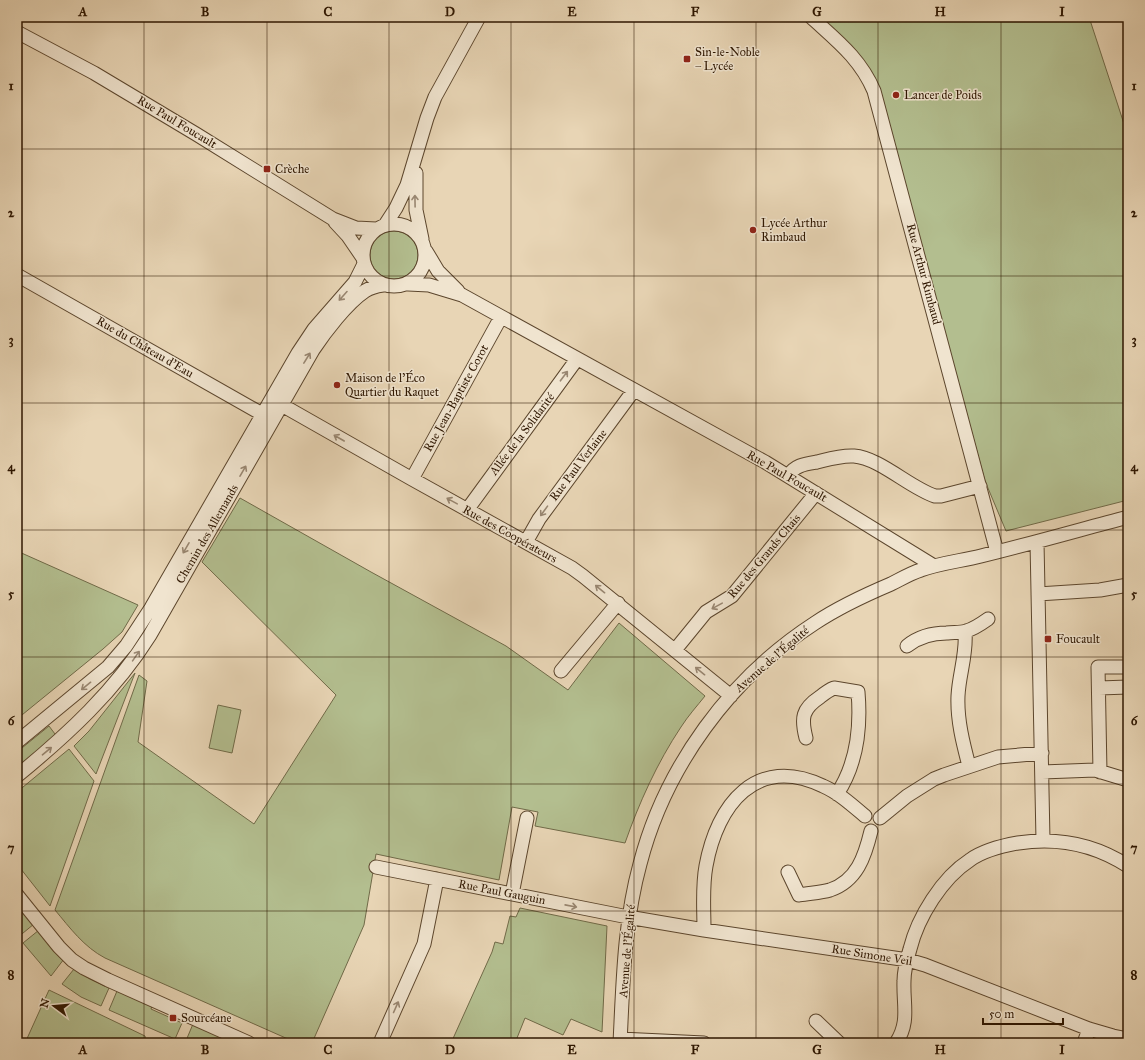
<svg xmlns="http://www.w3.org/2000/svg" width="1145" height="1060" viewBox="0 0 1145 1060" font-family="'IM FELL Great Primer',serif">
<rect width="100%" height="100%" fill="#e8d5b5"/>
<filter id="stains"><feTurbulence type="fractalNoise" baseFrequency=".005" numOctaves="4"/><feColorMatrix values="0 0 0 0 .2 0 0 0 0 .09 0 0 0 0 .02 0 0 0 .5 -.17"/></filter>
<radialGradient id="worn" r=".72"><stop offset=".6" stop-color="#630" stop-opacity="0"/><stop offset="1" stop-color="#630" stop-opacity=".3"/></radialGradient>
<!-- green -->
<path fill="#b3be8f" stroke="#706a48" d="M 819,17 L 1089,17 L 1128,136 L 1128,500 L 1006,531 L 985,481 L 880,95 Z
M370 255a24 24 0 1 1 48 0a24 24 0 1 1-48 0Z
M 240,498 L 371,572 L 506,646 L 568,690 L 619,623 L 705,696 C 697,706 688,716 681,727 C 657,763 639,803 625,843 L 535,826 L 538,812 L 512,807 L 499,880 L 376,854 L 364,925 L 312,1043 L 297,1043 L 105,958 C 84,947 70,928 55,910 L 139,675 L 147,681 L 138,742 L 254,824 L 336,695 L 202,562 Z
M 17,551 L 138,605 L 122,632 L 103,649 L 17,719 Z
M 135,673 L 96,774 L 74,746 L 89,731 Z
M 218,705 L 241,710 L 232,753 L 209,748 Z
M 49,726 L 58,738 L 17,771 L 17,752 Z
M 69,749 L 94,781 L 50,906 L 17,864 L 17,792 Z
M 17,903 L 34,924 L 17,938 Z
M 520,908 L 607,926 L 602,1032 L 571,1019 L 563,1035 L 525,1018 L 515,1043 L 451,1043 L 492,952 L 495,942 L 503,944 L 510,916 L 516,917 Z
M 39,930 L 64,959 L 51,976 L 23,943 Z
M 74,969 L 90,979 L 109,988 L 101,1006 L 81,997 L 62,984 Z
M 49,990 L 145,1036 L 146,1043 L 25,1043 Z
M 117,991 L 152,1006 L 151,1009 L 182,1023 L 175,1039 L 109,1010 Z
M 193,1024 L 236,1043 L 185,1043 Z"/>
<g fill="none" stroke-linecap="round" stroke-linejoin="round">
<!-- minor casing -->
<g stroke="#5c462d" stroke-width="15">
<path id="minor" d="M 811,17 C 836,40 860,58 874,91 L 997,552
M 17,32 L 94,73 L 196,134 L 333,219 L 356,228 L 376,229
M 416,173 L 416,210 L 422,239
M 335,222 L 348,236 L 363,258
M363 255a31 31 0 1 1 62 0a31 31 0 1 1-62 0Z
M 385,225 L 396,208 L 407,185 L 427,118 L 435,97 L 479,17
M 426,251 L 438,271 L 458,291
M 17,275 L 269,418
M 408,284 L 429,285 L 462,295 L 765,462 L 934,566
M 273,400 L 412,479 L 572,568 L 583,576 L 731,696
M 788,476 C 795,465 805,464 817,462 C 829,459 842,455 854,456 C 880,458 910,488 935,496 L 941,496 L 980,486
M 412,479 L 501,317
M 467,510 L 577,359
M 526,542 L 539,519 L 634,390
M 1037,542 L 1043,840
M 1038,594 L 1100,590 L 1128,585
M 965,632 C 967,654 959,674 958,696 C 957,720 963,743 969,766
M 907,646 C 918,637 933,633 947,633 C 953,632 960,633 966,631 C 974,629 981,624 988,619
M 675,650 L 706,612 L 732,596 L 816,493
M 561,671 L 618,603
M 1099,688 L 1128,687
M 806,738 C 801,718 802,709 820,697 C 825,693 829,690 834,688 L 858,692 C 861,727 857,764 837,794
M 17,742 L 108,667 L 126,646 L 151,608 L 298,353 L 314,329 L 355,282 L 364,264
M 1042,772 L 1095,770 L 1128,780
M 1100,772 L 1098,667 L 1128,667
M 17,776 C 67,735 115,691 150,635 L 313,350 C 325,332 347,303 365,291 C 371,287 376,286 383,285
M 880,818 L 907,796 L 934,779 L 944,775 L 998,757 L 1042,753
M 376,867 L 628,917 L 704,930 L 908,960 L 925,965 L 1089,1029 L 1113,1036 L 1128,1039
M 788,872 L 799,895 C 809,893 820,893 830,890 C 857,881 865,856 871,831
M 512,894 L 527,818
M 17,895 L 59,947 L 72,960 L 84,968 L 108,980 L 249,1043
M 704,930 C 704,909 702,887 706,866 C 717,805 756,754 823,786 C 839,793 852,805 865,816
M 816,1021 L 839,1043
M 620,1039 L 704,1043
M 380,1043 L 424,944 L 437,879
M 620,1043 C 623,983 624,922 640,864 C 665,767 730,678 815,623 C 839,607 865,595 891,584 C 901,579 911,573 921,570 C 940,563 961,561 981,556 C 1030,544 1079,530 1128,517
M 896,1043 C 910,1022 903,1005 904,981 C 904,971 907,959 910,949 C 918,917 942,878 970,860 C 984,850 1001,846 1018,843 C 1057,837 1094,844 1128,866
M 1084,1043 L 1089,1029"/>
</g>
<!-- minor -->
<use href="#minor" stroke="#f0e4cf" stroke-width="13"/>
</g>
<!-- one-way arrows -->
<defs><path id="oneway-shaft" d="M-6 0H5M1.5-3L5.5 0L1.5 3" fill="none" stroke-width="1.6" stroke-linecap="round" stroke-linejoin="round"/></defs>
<g stroke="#998772">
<use href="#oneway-shaft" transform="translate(415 201) rotate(-91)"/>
<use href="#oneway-shaft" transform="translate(343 296) rotate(132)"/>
<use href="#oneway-shaft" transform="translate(307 358) rotate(-58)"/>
<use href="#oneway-shaft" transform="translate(564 376) rotate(-53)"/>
<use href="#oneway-shaft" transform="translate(339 438) rotate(-150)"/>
<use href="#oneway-shaft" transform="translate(243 471) rotate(-60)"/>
<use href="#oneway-shaft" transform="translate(452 501) rotate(-151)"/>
<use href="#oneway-shaft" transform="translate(544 511) rotate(126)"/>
<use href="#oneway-shaft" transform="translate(186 548) rotate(120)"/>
<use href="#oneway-shaft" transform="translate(600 589) rotate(-141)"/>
<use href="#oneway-shaft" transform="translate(717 606) rotate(151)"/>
<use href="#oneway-shaft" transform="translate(136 656) rotate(-55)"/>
<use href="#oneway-shaft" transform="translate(700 671) rotate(-141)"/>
<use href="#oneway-shaft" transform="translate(86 686) rotate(141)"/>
<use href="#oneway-shaft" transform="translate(47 751) rotate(-40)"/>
<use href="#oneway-shaft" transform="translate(571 906) rotate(11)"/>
<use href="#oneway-shaft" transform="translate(396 1007) rotate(-66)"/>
</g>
<!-- grid -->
<path fill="none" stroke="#2e1600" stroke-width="1" stroke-opacity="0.55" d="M 144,17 L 144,1043M 267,17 L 267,1043M 389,17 L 389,1043M 511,17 L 511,1043M 634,17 L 634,1043M 756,17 L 756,1043M 878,17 L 878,1043M 1001,17 L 1001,1043M 17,149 L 1128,149M 17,276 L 1128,276M 17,403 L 1128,403M 17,530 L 1128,530M 17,657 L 1128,657M 17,784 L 1128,784M 17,911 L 1128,911"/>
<!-- markers -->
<g fill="#8f2418" stroke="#f0e4cf" stroke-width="1.5">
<rect x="683" y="55" width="8" height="8" rx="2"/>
<circle cx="896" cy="95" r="4"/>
<rect x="263" y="165" width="8" height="8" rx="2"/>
<circle cx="753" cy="230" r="4"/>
<circle cx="337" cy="385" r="4"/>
<rect x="1044" y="635" width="8" height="8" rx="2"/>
<rect x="169" y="1014" width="8" height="8" rx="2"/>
</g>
<g text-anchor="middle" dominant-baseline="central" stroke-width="3" stroke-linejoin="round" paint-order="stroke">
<!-- poi labels -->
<g font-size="12" fill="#2e1600" stroke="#f0e4cf" text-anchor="start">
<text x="695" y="52">Sin-le-Noble<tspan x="695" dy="14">– Lycée</tspan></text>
<text x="904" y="95">Lancer de Poids</text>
<text x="275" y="169">Crèche</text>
<text x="761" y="223">Lycée Arthur<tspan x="761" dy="14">Rimbaud</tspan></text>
<text x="345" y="378">Maison de l'Éco<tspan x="345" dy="14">Quartier du Raquet</tspan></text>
<text x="1056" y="639">Foucault</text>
<text x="181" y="1018">Sourcéane</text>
</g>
<!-- street labels -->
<g font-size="12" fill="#2e1600" stroke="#f0e4cf">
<text transform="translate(177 122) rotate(31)">Rue Paul Foucault</text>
<text transform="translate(924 274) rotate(75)">Rue Arthur Rimbaud</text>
<text transform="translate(145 347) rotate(30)">Rue du Château d'Eau</text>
<text transform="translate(456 398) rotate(-61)">Rue Jean-Baptiste Corot</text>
<text transform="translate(522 434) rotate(-53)">Allée de la Solidarité</text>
<text transform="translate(578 465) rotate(-53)">Rue Paul Verlaine</text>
<text transform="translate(787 476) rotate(30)">Rue Paul Foucault</text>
<text transform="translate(207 534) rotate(-60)">Chemin des Allemands</text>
<text transform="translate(510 534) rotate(29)">Rue des Coopérateurs</text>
<text transform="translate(764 556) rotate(-50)">Rue des Grands Chais</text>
<text transform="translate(772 659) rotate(-41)">Avenue de l'Égalité</text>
<text transform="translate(502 892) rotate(11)">Rue Paul Gauguin</text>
<text transform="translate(627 951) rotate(-85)">Avenue de l'Égalité</text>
<text transform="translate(872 955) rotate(9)">Rue Simone Veil</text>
</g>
</g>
<!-- margin -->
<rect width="1145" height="1060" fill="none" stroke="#e8d5b5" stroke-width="44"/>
<!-- north arrow -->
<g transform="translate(54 1006) rotate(286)" stroke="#f0e4cf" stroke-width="3" paint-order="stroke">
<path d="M0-3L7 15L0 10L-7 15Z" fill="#2e1600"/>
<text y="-6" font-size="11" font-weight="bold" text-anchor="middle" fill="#2e1600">N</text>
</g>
<!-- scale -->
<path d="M983 1018v6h80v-6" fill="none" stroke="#2e1600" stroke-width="2"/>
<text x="989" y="1018" font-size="12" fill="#2e1600" stroke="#f0e4cf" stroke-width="3" paint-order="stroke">50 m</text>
<rect x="22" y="22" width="1101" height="1016" fill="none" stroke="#2e1600" stroke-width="1.5"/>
<g font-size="13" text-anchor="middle" font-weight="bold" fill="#2e1600">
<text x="83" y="16">A</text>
<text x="205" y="16">B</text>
<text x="328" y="16">C</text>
<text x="450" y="16">D</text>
<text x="572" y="16">E</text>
<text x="695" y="16">F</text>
<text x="817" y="16">G</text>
<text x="940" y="16">H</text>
<text x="1062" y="16">I</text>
<text x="11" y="90">1</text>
<text x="1134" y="90">1</text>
<text x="11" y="217">2</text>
<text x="1134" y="217">2</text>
<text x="11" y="344">3</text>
<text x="1134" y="344">3</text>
<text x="11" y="471">4</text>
<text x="1134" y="471">4</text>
<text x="11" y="598">5</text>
<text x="1134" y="598">5</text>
<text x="11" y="725">6</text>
<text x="1134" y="725">6</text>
<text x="11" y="852">7</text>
<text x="1134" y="852">7</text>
<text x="11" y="979">8</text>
<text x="1134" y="979">8</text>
<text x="83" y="1054">A</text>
<text x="205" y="1054">B</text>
<text x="328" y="1054">C</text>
<text x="450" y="1054">D</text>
<text x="572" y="1054">E</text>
<text x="695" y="1054">F</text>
<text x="817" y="1054">G</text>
<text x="940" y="1054">H</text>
<text x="1062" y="1054">I</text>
</g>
<rect width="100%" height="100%" filter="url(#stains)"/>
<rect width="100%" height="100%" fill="url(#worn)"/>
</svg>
